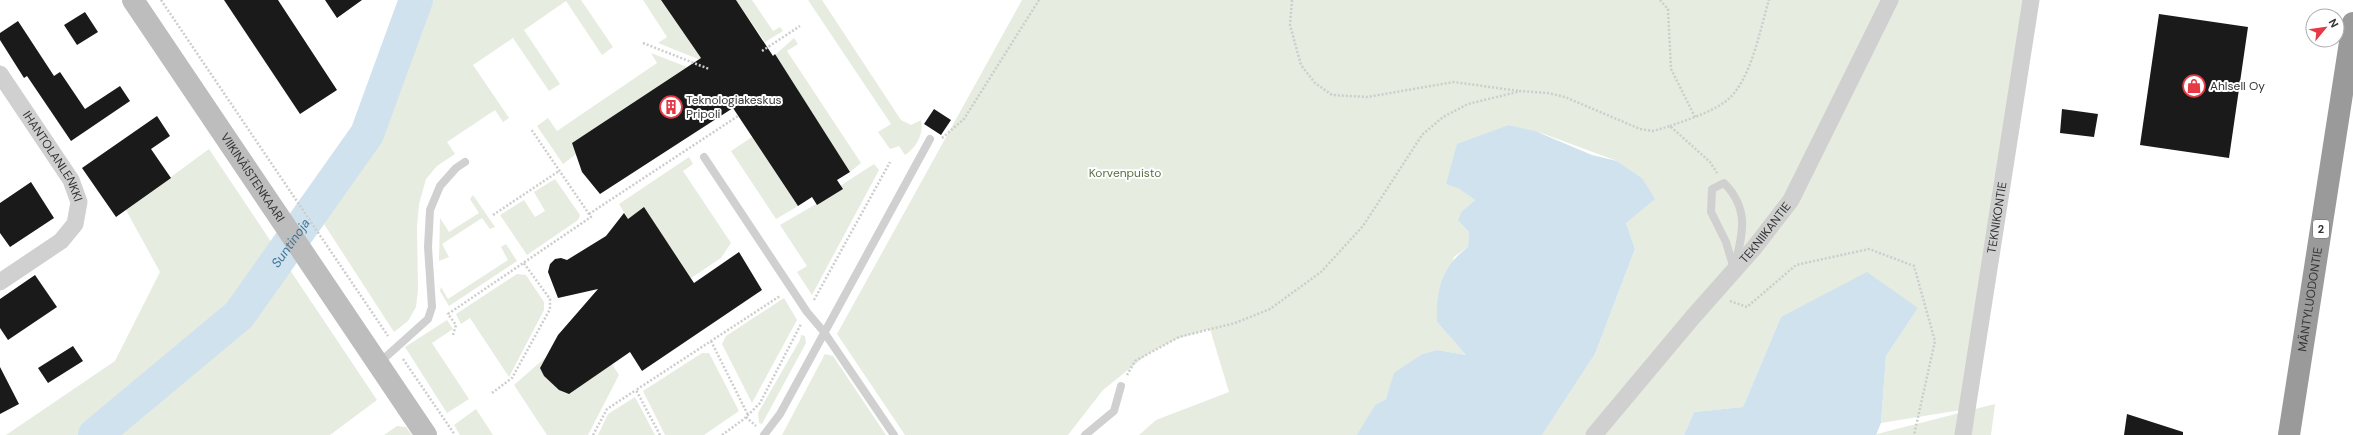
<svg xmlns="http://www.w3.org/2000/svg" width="2353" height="435" viewBox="0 0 2353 435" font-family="'DM Sans',sans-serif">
<rect width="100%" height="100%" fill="#fff"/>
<!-- green -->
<path fill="#e6ecdf" d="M 429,0 L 581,0 L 613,47 L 602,55 L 566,1 L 524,30 L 560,84 L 549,91 L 513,38 L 473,65 L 509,118 L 503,122 L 495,110 L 447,142 L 455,154 L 437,166 L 426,179 L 419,204 L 417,227 L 418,290 L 416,307 L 408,321 L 394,332 L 324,224 L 377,136 Z
M 643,0 L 661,0 L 703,61 L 658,43 L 667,37 Z
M 736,0 L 752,0 L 773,31 L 780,27 L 783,31 L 765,42 Z
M 808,0 L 822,0 L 901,120 L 911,125 L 921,120 C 924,133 917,147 905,155 L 899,146 L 890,149 L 878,132 L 891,124 Z
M 1022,0 L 2035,0 L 1967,409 L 1881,423 L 1886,356 L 1918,308 L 1781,317 L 1743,407 L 1694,412 L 1684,435 L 1542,435 L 1595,354 L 1635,249 L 1626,223 L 1642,178 L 1617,161 L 1544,134 L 1509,125 L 1446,184 L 1459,189 L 1475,200 L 1462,211 L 1469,232 L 1468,247 L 1454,257 L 1437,322 L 1466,355 L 1437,350 L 1422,354 L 1395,373 L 1386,399 L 1375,405 L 1358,435 L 1139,435 L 1156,420 L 1229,392 L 1210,329 L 1176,339 L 1149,353 L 1103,390 L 1068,435 L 905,435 L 837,334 Z
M 794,38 L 798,44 L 787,51 L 861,163 L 850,172 L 775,55 Z
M 651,53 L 687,67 L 572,143 L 576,154 L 563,164 L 537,126 L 548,118 L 557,131 L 657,63 Z
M 752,137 L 798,206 L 776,219 L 731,151 Z
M 209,149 L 377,400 L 330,435 L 6,435 L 115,361 L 160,272 L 126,210 Z
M 689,157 L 693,164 L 683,171 L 731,243 L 721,258 L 691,278 L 644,208 L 628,219 L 619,204 Z
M 874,164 L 879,170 L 812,295 L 797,272 L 807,266 L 780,225 L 842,189 L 840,186 Z
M 555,179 L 580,215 L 578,220 L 527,255 L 500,215 L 524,200 L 535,217 L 545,211 L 534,192 Z
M 473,195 L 495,227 L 490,229 L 482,218 L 442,244 L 449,257 L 439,261 L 440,218 L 449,232 L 479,213 L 470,199 Z
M 506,244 L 517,261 L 449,306 L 440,291 L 441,287 L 448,299 L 508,260 L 501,247 Z
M 517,274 L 526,275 L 544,302 L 544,310 L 509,377 L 470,318 L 461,324 L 456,314 Z
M 784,298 L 797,320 L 752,403 L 722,344 L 726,336 Z
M 447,320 L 453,329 L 432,343 L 469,399 L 447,413 L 405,347 Z
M 801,335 L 805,336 L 806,343 L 762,424 L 759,423 L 758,413 L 800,340 Z
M 702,353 L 709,353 L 739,411 L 704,435 L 665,435 L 643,391 Z
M 825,354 L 833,356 L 886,435 L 782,435 Z
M 546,357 L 540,368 L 544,376 L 559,390 L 612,364 L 619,375 L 588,435 L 547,435 L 514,385 Z
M 635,397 L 655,435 L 598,435 L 608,414 Z
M 1995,404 L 1991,435 L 1876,435 L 1877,434 Z
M 476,409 L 493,435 L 460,435 L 454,425 Z
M 397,426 L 406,427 L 412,435 L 384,435 Z"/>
<!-- water -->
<path fill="#cfe2ee" d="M 1509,125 L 1535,131 L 1592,155 L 1617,161 L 1642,178 L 1655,199 L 1626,223 L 1635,249 L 1595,354 L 1542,435 L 1357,435 L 1375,405 L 1386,399 L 1394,373 L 1422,354 L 1437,350 L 1466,355 L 1437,322 C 1436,290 1442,266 1468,247 L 1469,232 L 1458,220 L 1462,211 L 1475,200 L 1459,189 L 1446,184 L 1457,144 Z
M 1867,272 L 1918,308 L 1886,356 L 1881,423 L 1876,435 L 1684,435 L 1694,412 L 1743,407 L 1781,317 Z"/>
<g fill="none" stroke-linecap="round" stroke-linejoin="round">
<!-- river -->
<path stroke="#cfe2ee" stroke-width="34" id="s1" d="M 95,435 L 239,315 L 367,134 L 416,0"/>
</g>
<!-- building -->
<path fill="#1a1a1a" d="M 224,0 L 278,0 L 337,90 L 300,114 Z
M 325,0 L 362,0 L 337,18 Z
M 661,0 L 736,0 L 773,56 L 775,54 L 850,172 L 837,180 L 843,189 L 817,205 L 812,197 L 798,206 L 733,108 L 600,194 L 582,172 L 572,143 L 701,58 Z
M 85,12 L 98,32 L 77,45 L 64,25 Z
M 2159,14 L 2248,27 L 2229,158 L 2140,145 Z
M 18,21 L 54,76 L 60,72 L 85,109 L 120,86 L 130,101 L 71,141 L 27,76 L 24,78 L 0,40 L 0,33 Z
M 934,109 L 951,120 L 941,135 L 924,124 Z
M 2062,109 L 2098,114 L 2094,137 L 2060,133 Z
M 157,116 L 170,136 L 151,149 L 171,178 L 116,217 L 82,168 Z
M 31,182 L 54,218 L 10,247 L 0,233 L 0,203 Z
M 644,207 L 694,283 L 739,252 L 762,290 L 642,371 L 630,352 L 569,394 L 559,390 L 544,376 L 540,368 L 558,335 L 598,289 L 558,298 L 548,272 L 550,264 L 555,259 L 561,258 L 567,260 L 606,236 L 624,213 L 628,219 Z
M 35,275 L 57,307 L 8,340 L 0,328 L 0,299 Z
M 73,346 L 83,361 L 48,383 L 38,368 Z
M 0,367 L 19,404 L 0,414 Z
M 2127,414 L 2183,432 L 2183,435 L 2124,435 Z"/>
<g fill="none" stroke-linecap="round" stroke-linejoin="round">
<!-- path -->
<path stroke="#cdcdcd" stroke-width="2.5" stroke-dasharray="2 2" stroke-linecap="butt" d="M 161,0 L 388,336
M 1292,0 L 1290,25 L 1301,65 L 1315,83 L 1332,95 L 1367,97 L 1454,82 L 1519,91
M 1660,0 L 1668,9 L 1671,69 L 1695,117
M 643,43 L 709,69
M 762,51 L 800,26
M 1670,126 C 1689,119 1710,113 1726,101 C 1751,82 1760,29 1769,0
M 942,138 L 964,119 L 1039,0
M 589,214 L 738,116
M 493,215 L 559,171
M 814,300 L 890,162
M 1730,301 L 1747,307 L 1796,265 L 1869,249 L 1914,266 L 1935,341 L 1914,435
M 453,335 L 456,325 L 448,314 L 591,217 L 531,129
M 711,341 L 748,415
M 403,359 L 455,435
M 1127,375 L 1135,361 L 1179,337 L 1235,323 L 1270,309 L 1321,272 L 1363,226 L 1422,135 L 1443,117 L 1468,104 L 1521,91 L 1548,93 L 1565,97 L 1640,129 L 1653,131 L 1670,126 L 1710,162 L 1717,173
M 492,393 L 512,378 L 550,309 L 550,299 L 523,262
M 746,417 L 756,426
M 593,435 L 607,409 L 636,390
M 660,435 L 636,390 L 780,296
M 722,435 L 744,419 L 760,403 L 801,324"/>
<!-- lane -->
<path stroke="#d0d0d0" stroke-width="8" d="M 704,157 L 807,312 L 824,332 L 894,435
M 1724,183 C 1751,210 1742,236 1734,269 L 1726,242 L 1711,212 L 1712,189 Z
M 379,363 L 428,319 L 432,307 L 428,247 L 430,210 L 440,186 L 456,168 L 465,162
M 764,435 L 780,414 L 930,139
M 1085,435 L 1114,411 L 1121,386"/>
<!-- street -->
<g stroke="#d0d0d0" stroke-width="17">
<path id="s2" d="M 0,74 L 71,180 L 79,202 L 75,224 L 61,241 L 0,282"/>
<path id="s3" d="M 1594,435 L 1692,318 L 1754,248 L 1791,200 L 1890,0"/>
<path id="s4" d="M 1963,435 L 2031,0"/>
</g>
<!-- secondary -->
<path stroke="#bdbdbd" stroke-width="22" id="s5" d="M 133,0 L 426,435"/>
<!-- highway -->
<path stroke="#9a9a9a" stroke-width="22" id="s6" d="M 2289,435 L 2353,23"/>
</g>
<!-- icons -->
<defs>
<g id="shop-ring" transform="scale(1.15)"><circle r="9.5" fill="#fff" stroke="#e63946" stroke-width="1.5"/><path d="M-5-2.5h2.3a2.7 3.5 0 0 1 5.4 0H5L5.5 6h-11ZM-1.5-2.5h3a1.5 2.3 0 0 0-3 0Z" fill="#e63946"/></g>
<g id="building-ring" transform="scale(1.15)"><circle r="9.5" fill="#fff" stroke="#e63946" stroke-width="1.5"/><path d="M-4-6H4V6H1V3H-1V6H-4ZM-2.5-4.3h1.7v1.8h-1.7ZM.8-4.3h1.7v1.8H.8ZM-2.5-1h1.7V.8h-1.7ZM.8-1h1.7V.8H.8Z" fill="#e63946"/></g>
</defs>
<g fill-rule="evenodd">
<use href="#shop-ring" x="2194" y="86"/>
<use href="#building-ring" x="671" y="107"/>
</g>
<g text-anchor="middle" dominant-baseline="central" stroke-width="4" stroke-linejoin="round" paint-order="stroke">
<!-- shield labels -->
<rect fill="#fff" stroke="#707070" stroke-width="1" x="2313" y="220" width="16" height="18" rx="3"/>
<g font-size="11" font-weight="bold" fill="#333">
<text x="2321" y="229">2</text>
</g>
<!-- poi labels -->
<g font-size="12" fill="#333" stroke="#fff" text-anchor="start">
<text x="2210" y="86">Ahlsell Oy</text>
<text x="686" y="100">Teknologiakeskus<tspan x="686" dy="14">Pripoli</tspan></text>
</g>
<!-- street labels -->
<g font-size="12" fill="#333" stroke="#fff">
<text stroke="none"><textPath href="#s2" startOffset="98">IHANTOLANLENKKI</textPath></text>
<text stroke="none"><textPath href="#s5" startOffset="214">VIIKINÄISTENKAARI</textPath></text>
<text stroke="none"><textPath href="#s4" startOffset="220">TEKNIKONTIE</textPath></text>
<text stroke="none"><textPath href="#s3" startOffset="265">TEKNIIKANTIE</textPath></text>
<text stroke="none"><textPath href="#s6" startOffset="137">MÄNTYLUODONTIE</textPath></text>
</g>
<!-- park labels -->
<g font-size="12" fill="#56703f" stroke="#fff">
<text x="1125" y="173">Korvenpuisto</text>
</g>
<!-- water labels -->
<g font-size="13" font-style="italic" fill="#3f7597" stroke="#fff">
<text stroke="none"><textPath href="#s1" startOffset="276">Suntinoja</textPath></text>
</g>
</g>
<!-- north arrow -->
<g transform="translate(2325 28) rotate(61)"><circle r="19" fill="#ffffff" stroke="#adadad"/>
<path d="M0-3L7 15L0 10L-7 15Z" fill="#e63946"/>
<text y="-6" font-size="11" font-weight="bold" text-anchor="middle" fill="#333333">N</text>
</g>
</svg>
